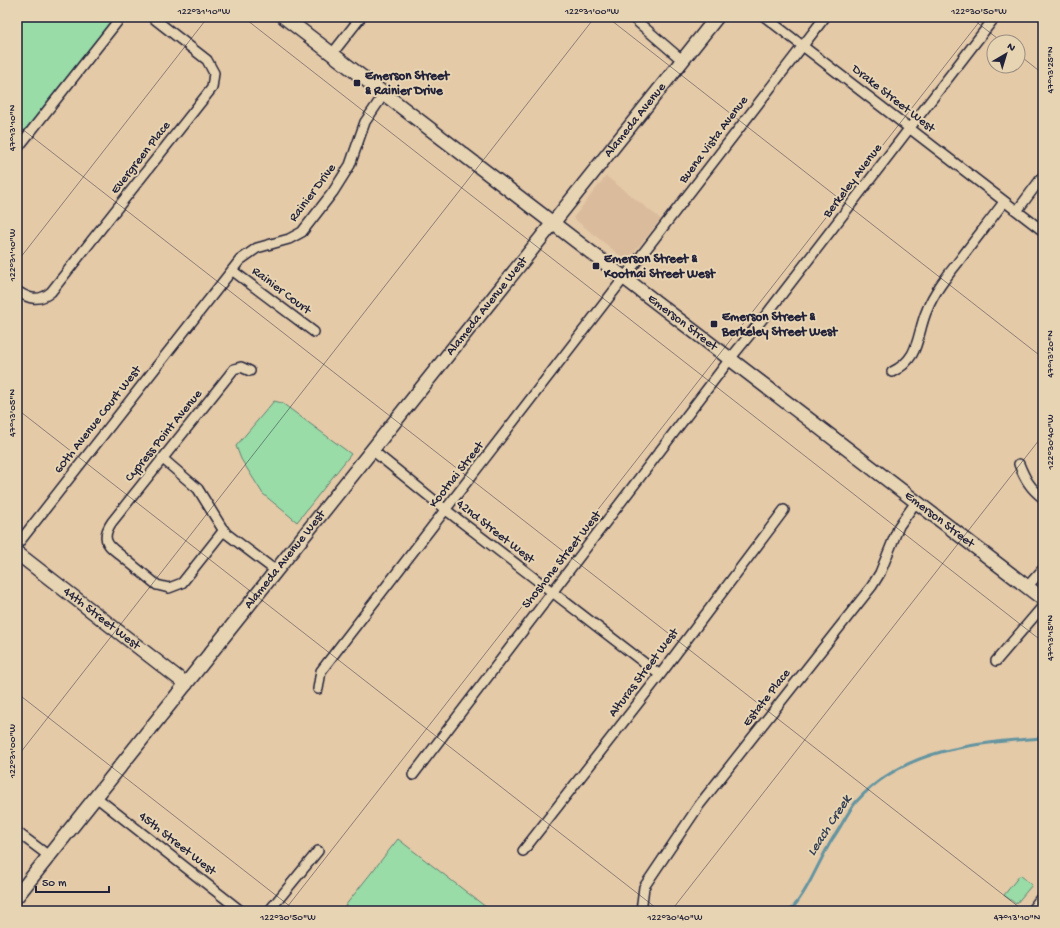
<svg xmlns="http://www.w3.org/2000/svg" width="1060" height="928" viewBox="0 0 1060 928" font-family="'Gochi Hand',sans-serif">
<rect width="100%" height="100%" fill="#e5caa8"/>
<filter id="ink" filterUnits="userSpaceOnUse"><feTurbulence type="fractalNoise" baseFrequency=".025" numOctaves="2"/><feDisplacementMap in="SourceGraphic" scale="8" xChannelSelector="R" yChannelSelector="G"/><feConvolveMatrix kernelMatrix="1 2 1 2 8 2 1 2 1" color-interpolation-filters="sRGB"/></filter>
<g filter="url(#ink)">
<!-- built -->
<path fill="#dabc9d" d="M 606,176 L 661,219 L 627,261 L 573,218 Z"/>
<!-- green -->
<path fill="#99dca7" stroke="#5e7f71" d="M 17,17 L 114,17 L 17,140 Z
M 274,401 L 282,403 L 351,454 L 297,522 L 263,494 L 241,459 L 236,446 Z
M 398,839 L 491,911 L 341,911 Z
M 1020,875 L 1032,885 L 1016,904 L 1004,895 Z"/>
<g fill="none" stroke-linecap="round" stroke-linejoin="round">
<!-- stream -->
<path stroke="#6394a0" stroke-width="3" d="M 790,911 C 809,890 818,862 833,838 C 841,827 847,813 856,802 C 904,748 976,743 1043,738"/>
<!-- street casing -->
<g stroke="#22223b" stroke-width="12">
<path id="street" d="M 632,17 L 682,60
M 765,17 L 1043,231
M 332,54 L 361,17
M 17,149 L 121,17
M 1017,211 L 1043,176
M 233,271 L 314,332
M 17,291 C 29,299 39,302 51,292 L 212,88 L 214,73 L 207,60 L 152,17
M 892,372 C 921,358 916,335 927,310 C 934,292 947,276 959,261 C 974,241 989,222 1004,202
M 372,450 L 446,510 L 660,675
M 162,458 L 198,489 L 222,528 L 227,534 L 276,571
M 1019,464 C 1025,479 1030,488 1043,498
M 224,530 L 182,583 L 169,588 L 157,585 L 113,549 C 103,541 105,532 112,522 L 234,369 L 241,367 L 250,371
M 17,545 L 240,260 L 257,248 L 289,239 L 302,232 L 333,192 L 350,165 L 365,122 L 384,94
M 1027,587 L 1043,569
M 996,661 L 1043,606
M 318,689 L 321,671 L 825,17
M 413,775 L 730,359 L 769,311 L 995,17
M 96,797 L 241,911
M 17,832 L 49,856
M 523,851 L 660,675 L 784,510
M 269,911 L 318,851
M 641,911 L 644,887 L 700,804 L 872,586 L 880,573 L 899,526 L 916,502
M 1031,911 L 1043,895"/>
</g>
<!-- secondary casing -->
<g stroke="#22223b" stroke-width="16">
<g id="secondary">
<path id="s1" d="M 284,17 L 1043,599"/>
<path id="s2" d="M 17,553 L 186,684"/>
<path id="s3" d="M 17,896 L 717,17"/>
</g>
</g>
<!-- street -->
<use href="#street" stroke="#e7d4b2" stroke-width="9"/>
<!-- secondary -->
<use href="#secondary" stroke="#e7d4b2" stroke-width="13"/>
</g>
</g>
<!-- ticks -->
<path fill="none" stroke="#22223b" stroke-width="1" stroke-opacity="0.45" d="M 243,17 L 1043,642M 607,17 L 1043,358M 970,17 L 1002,42M 1018,54 L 1043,74M 17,125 L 1024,911M 17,262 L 208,17M 17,409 L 660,911M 17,693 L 296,911M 17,757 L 595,17M 284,911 L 983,17M 671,911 L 1043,435"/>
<!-- markers -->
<g fill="#22223b" stroke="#e7d4b2" stroke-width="1.5">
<rect x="353" y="79" width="8" height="8" rx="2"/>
<rect x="592" y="262" width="8" height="8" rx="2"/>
<rect x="710" y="320" width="8" height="8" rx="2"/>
</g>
<g text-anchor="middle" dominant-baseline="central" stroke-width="4" stroke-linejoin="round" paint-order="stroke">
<!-- poi labels -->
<g font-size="13" font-weight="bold" fill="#22223b" stroke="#e7d4b2" text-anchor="start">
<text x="365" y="76">Emerson Street<tspan x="365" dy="15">&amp; Rainier Drive</tspan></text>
<text x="604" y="259">Emerson Street &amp;<tspan x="604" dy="15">Kootnai Street West</tspan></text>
<text x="722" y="317">Emerson Street &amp;<tspan x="722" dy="15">Berkeley Street West</tspan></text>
</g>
<!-- street labels -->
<g font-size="13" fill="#22223b" stroke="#e7d4b2">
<text transform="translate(893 99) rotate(38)">Drake Street West</text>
<text stroke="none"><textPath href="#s3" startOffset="992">Alameda Avenue</textPath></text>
<text transform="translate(714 140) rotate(-53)">Buena Vista Avenue</text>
<text transform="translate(141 158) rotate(-52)">Evergreen Place</text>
<text transform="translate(853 181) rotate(-53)">Berkeley Avenue</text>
<text transform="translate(313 193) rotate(-53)">Rainier Drive</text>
<text transform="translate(281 291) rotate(37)">Rainier Court</text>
<text stroke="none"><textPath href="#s3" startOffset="754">Alameda Avenue West</textPath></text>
<text stroke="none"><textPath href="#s1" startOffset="502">Emerson Street</textPath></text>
<text transform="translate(98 420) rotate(-52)">60th Avenue Court West</text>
<text transform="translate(164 436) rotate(-51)">Cypress Point Avenue</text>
<text transform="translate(457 475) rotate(-52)">Kootnai Street</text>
<text stroke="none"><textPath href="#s1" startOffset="826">Emerson Street</textPath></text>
<text transform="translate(495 532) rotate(38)">42nd Street West</text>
<text stroke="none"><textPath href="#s3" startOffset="430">Alameda Avenue West</textPath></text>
<text transform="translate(562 560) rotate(-52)">Shoshone Street West</text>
<text stroke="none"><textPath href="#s2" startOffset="107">44th Street West</textPath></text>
<text transform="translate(644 673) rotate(-53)">Alturas Street West</text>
<text transform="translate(767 698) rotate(-52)">Estate Place</text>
<text transform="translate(177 844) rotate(38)">45th Street West</text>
</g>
<!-- water labels -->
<g font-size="14" font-style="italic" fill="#323e54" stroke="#e7d4b2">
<text transform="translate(830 826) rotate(-57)">Leach Creek</text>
</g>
</g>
<!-- margin -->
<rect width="1060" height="928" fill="none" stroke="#e7d4b2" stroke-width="44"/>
<!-- north arrow -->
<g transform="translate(1006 54) rotate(38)"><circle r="19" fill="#e7d4b2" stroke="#988d82"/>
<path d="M0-3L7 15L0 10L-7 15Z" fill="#22223b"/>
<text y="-6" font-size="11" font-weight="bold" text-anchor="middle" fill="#22223b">N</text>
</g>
<!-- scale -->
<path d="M36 886v6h73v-6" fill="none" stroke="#22223b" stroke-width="2"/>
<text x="42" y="886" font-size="12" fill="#22223b" stroke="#e7d4b2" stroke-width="3" paint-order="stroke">50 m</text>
<rect x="22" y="22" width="1016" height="884" fill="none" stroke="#22223b" stroke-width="1.5"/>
<g font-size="10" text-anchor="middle" fill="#22223b">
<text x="204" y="14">122°31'10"W</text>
<text x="592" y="14">122°31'00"W</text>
<text x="979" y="14">122°30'50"W</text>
<text transform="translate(1049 70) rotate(-90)" y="4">47°13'25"N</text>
<text transform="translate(11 128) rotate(-90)" y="4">47°13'10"N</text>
<text transform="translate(11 255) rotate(-90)" y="4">122°31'10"W</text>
<text transform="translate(1049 354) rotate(-90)" y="4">47°13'20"N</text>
<text transform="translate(11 413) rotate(-90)" y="4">47°13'05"N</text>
<text transform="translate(1049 442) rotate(-90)" y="4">122°30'40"W</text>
<text transform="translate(1049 638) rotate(-90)" y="4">47°13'15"N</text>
<text transform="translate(11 751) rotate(-90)" y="4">122°31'00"W</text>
<text x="288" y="920">122°30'50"W</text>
<text x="675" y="920">122°30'40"W</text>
<text x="1017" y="920">47°13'10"N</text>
</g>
</svg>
